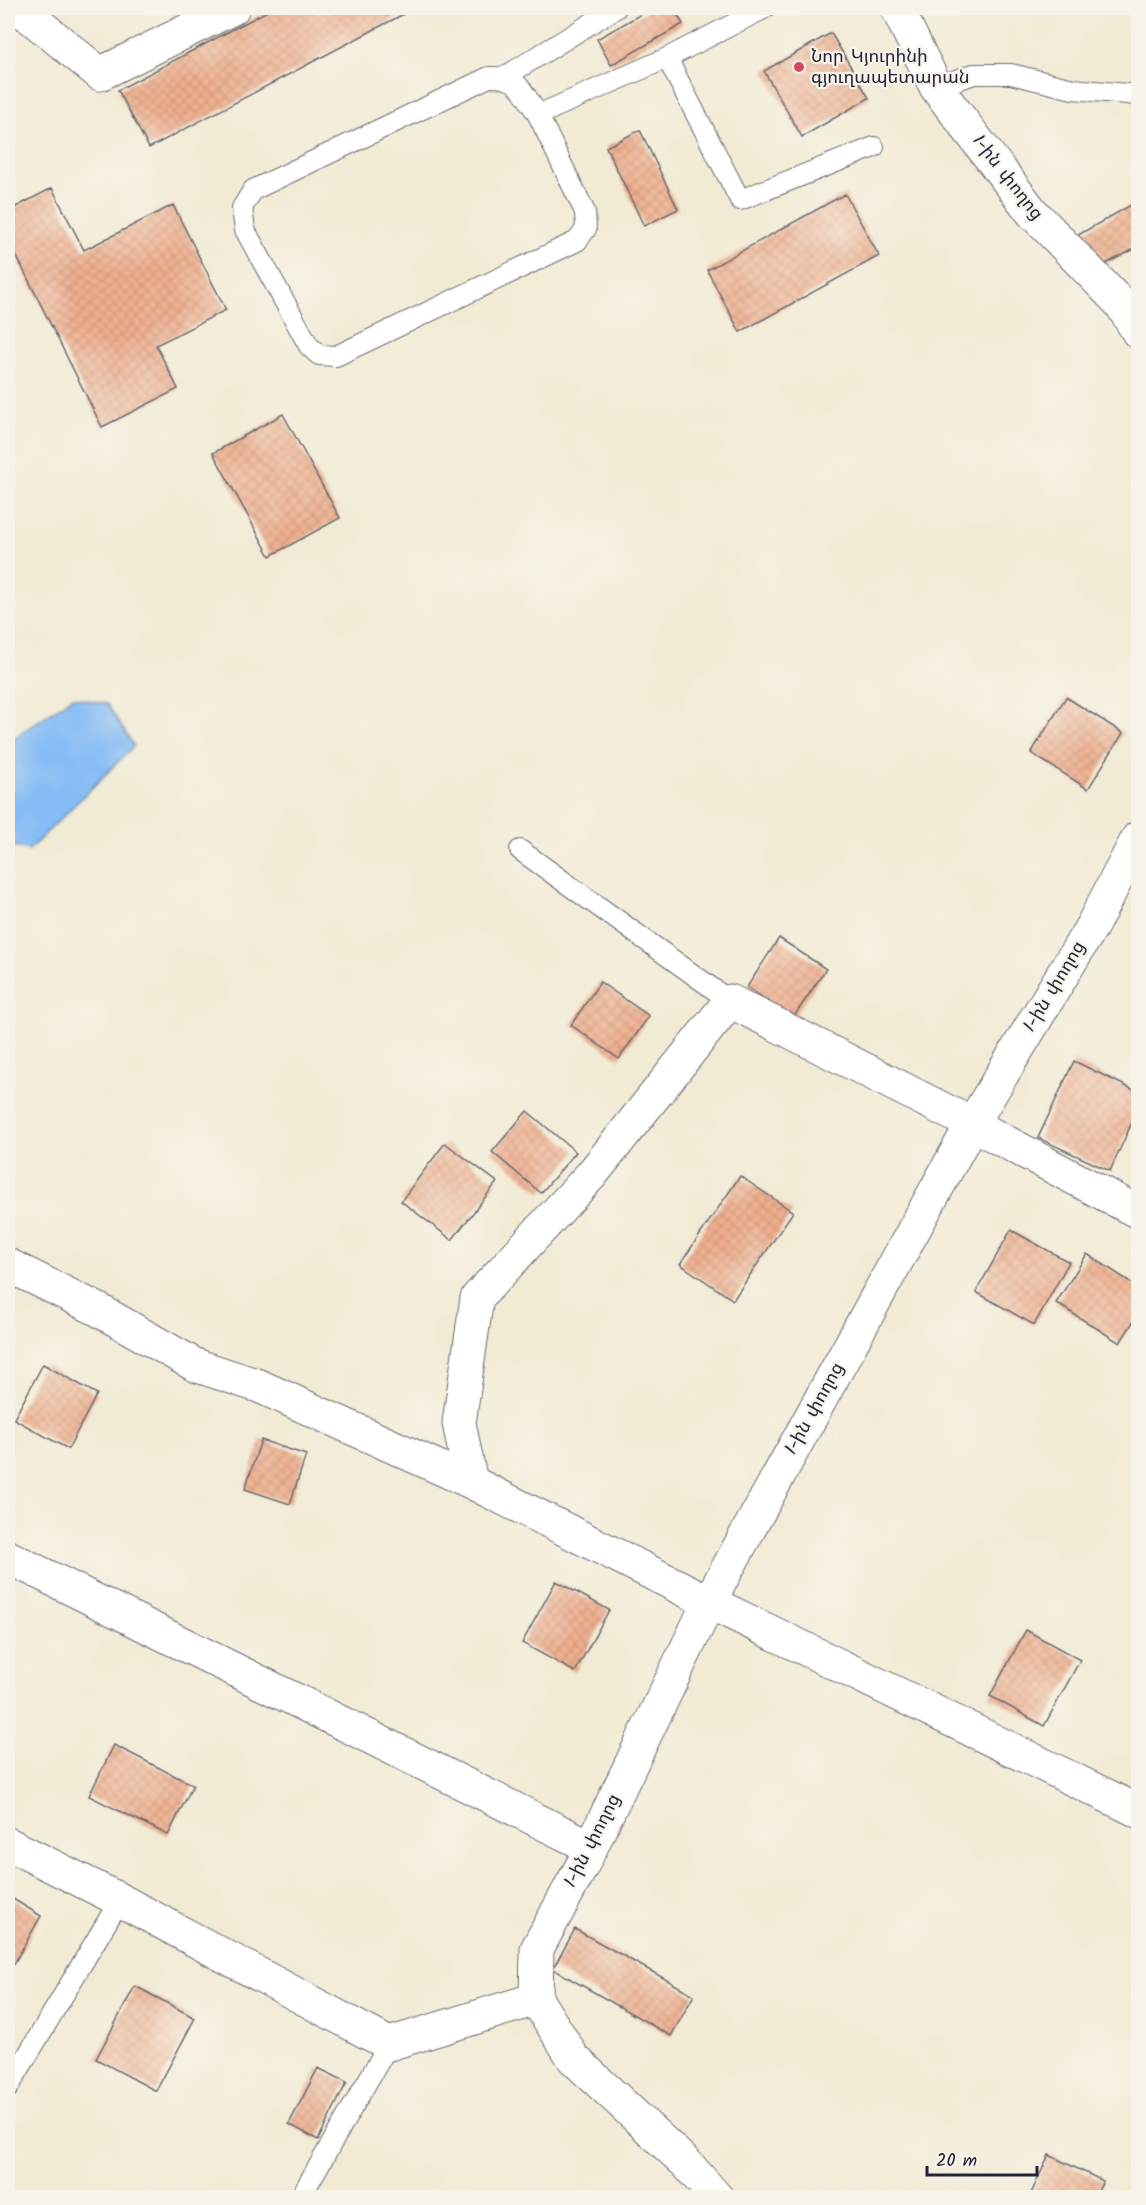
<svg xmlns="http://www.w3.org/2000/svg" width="1146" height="2205" viewBox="0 0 1146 2205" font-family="Kalam,'Noto Sans Armenian',sans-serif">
<defs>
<pattern id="building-cross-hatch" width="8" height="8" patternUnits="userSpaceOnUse" patternTransform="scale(1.5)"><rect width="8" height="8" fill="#efaf8e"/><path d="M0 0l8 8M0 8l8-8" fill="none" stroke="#cd967b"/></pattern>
</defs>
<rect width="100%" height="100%" fill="#f7f3e8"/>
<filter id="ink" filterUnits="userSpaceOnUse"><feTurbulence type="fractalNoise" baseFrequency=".0167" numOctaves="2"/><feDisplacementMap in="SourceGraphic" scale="12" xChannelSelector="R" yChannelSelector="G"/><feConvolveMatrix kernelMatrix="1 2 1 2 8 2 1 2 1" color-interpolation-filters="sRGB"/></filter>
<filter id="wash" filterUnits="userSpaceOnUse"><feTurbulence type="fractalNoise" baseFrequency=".008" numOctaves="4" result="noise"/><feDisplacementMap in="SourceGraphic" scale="24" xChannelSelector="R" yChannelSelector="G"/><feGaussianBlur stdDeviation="1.35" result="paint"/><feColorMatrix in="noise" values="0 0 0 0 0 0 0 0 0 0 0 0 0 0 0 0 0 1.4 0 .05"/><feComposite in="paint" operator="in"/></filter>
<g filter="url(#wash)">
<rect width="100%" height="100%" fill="#f1ead4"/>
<!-- water -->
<path fill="#85bcf5" stroke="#546f98" stroke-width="1.5" d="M 73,697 L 107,704 L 134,746 L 29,850 L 8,845 L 8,742 Z"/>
<g id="blocks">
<!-- building -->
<path fill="url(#building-cross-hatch)" d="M 273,8 L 415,8 L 149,148 L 118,90 Z
M 652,8 L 673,8 L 683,24 L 611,65 L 597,39 Z
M 831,33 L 869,98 L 802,137 L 764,71 Z
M 640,130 L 678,209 L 644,226 L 606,147 Z
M 52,188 L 84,250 L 173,205 L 226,310 L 156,345 L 178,389 L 102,427 L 8,239 L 8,211 Z
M 845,194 L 879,256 L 740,332 L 707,270 Z
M 1138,201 L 1138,247 L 1102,266 L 1078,235 Z
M 283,414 L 340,518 L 270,556 L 213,453 Z
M 1066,697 L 1123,733 L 1088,789 L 1031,753 Z
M 779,938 L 826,969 L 793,1018 L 747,987 Z
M 600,982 L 649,1016 L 619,1059 L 571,1025 Z
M 1074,1061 L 1138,1092 L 1138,1109 L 1110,1171 L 1038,1138 Z
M 527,1111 L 576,1152 L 541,1193 L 492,1152 Z
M 445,1143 L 497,1182 L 452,1240 L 401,1201 Z
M 740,1176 L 793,1212 L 733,1300 L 680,1264 Z
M 1011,1230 L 1069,1262 L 1034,1325 L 976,1292 Z
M 1087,1254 L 1138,1287 L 1138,1314 L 1120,1343 L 1056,1303 Z
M 43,1364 L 97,1394 L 68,1449 L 14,1419 Z
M 261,1440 L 306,1455 L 290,1504 L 245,1489 Z
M 556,1581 L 609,1610 L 575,1672 L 522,1643 Z
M 1026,1630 L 1080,1660 L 1044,1726 L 990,1696 Z
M 114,1745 L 193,1785 L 168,1835 L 89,1796 Z
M 8,1896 L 41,1916 L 11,1969 L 8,1967 Z
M 575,1929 L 694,1995 L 671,2036 L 553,1969 Z
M 135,1986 L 195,2018 L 156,2091 L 96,2059 Z
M 318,2068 L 347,2082 L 318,2140 L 289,2124 Z
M 1049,2155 L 1103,2181 L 1095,2198 L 1029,2198 Z"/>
</g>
</g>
<g filter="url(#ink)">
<use href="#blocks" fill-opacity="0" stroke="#6a6871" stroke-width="1.5"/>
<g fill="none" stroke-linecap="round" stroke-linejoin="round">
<!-- service casing -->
<g stroke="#6a6871" stroke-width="22">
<path id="service" d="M 765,8 L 667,58 L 740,200 L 874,147
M 506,76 L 616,8
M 936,87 L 974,74 L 1011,74 L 1073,89 L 1138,95
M 538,115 L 585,212 L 586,229 L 577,241 L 336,356 L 319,355 L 309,346 L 245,230 L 242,208 L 253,190 L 489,77 C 520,76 522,91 538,115 L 667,58
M 520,850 L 730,1001
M 8,2088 L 120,1900
M 300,2198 L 389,2044"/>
</g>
<!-- minor casing -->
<g stroke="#6a6871" stroke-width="35">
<path id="minor" d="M 19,8 L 100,74 L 233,8
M 8,1265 L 97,1309 L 195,1365 L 259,1386 L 471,1482 L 709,1602 L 1138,1811
M 471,1482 L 459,1423 L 477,1298 L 592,1174 L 730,1001 L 972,1124 L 1138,1212
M 8,1557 L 591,1847
M 8,1844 L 120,1900 L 389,2044 L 536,1999"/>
</g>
<!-- tertiary casing -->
<g stroke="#6a6871" stroke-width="35">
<path id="tertiary" d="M 897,8 L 936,87 L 1032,212 L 1121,304 L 1138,332
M 717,2198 L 687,2164 L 574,2059 L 536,1999 L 537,1949 L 583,1864 L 709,1602 L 972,1124 L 1092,926 L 1138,838"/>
</g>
<!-- service -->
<use href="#service" stroke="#fff" stroke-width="20"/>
<!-- minor -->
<use href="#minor" stroke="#fff" stroke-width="33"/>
<!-- tertiary -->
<use href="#tertiary" stroke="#fff" stroke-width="33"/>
</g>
</g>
<!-- markers -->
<circle fill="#d1495b" stroke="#f7f3e8" stroke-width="2" cx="799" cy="67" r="6"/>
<g text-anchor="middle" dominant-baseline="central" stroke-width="4.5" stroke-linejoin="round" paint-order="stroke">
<!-- poi labels -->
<g font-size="18" fill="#22223b" stroke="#f7f3e8" text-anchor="start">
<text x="811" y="57">Նոր Կյուրինի<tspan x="811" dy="21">գյուղապետարան</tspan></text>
</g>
<!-- street labels -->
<g font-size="18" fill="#22223b" stroke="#f7f3e8">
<text transform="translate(1007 178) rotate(52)">1-ին փողոց</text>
<text transform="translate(1055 987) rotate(-59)">1-ին փողոց</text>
<text transform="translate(815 1409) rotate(-61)">1-ին փողոց</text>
<text transform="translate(593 1841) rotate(-63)">1-ին փողոց</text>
</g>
</g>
<!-- margin -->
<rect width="1146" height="2205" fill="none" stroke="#f7f3e8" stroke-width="30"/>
<!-- scale -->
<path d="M927 2166v9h110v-9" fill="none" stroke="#22223b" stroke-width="3"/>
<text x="936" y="2166" font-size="18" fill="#22223b" stroke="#f7f3e8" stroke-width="4.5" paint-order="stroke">20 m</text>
</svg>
